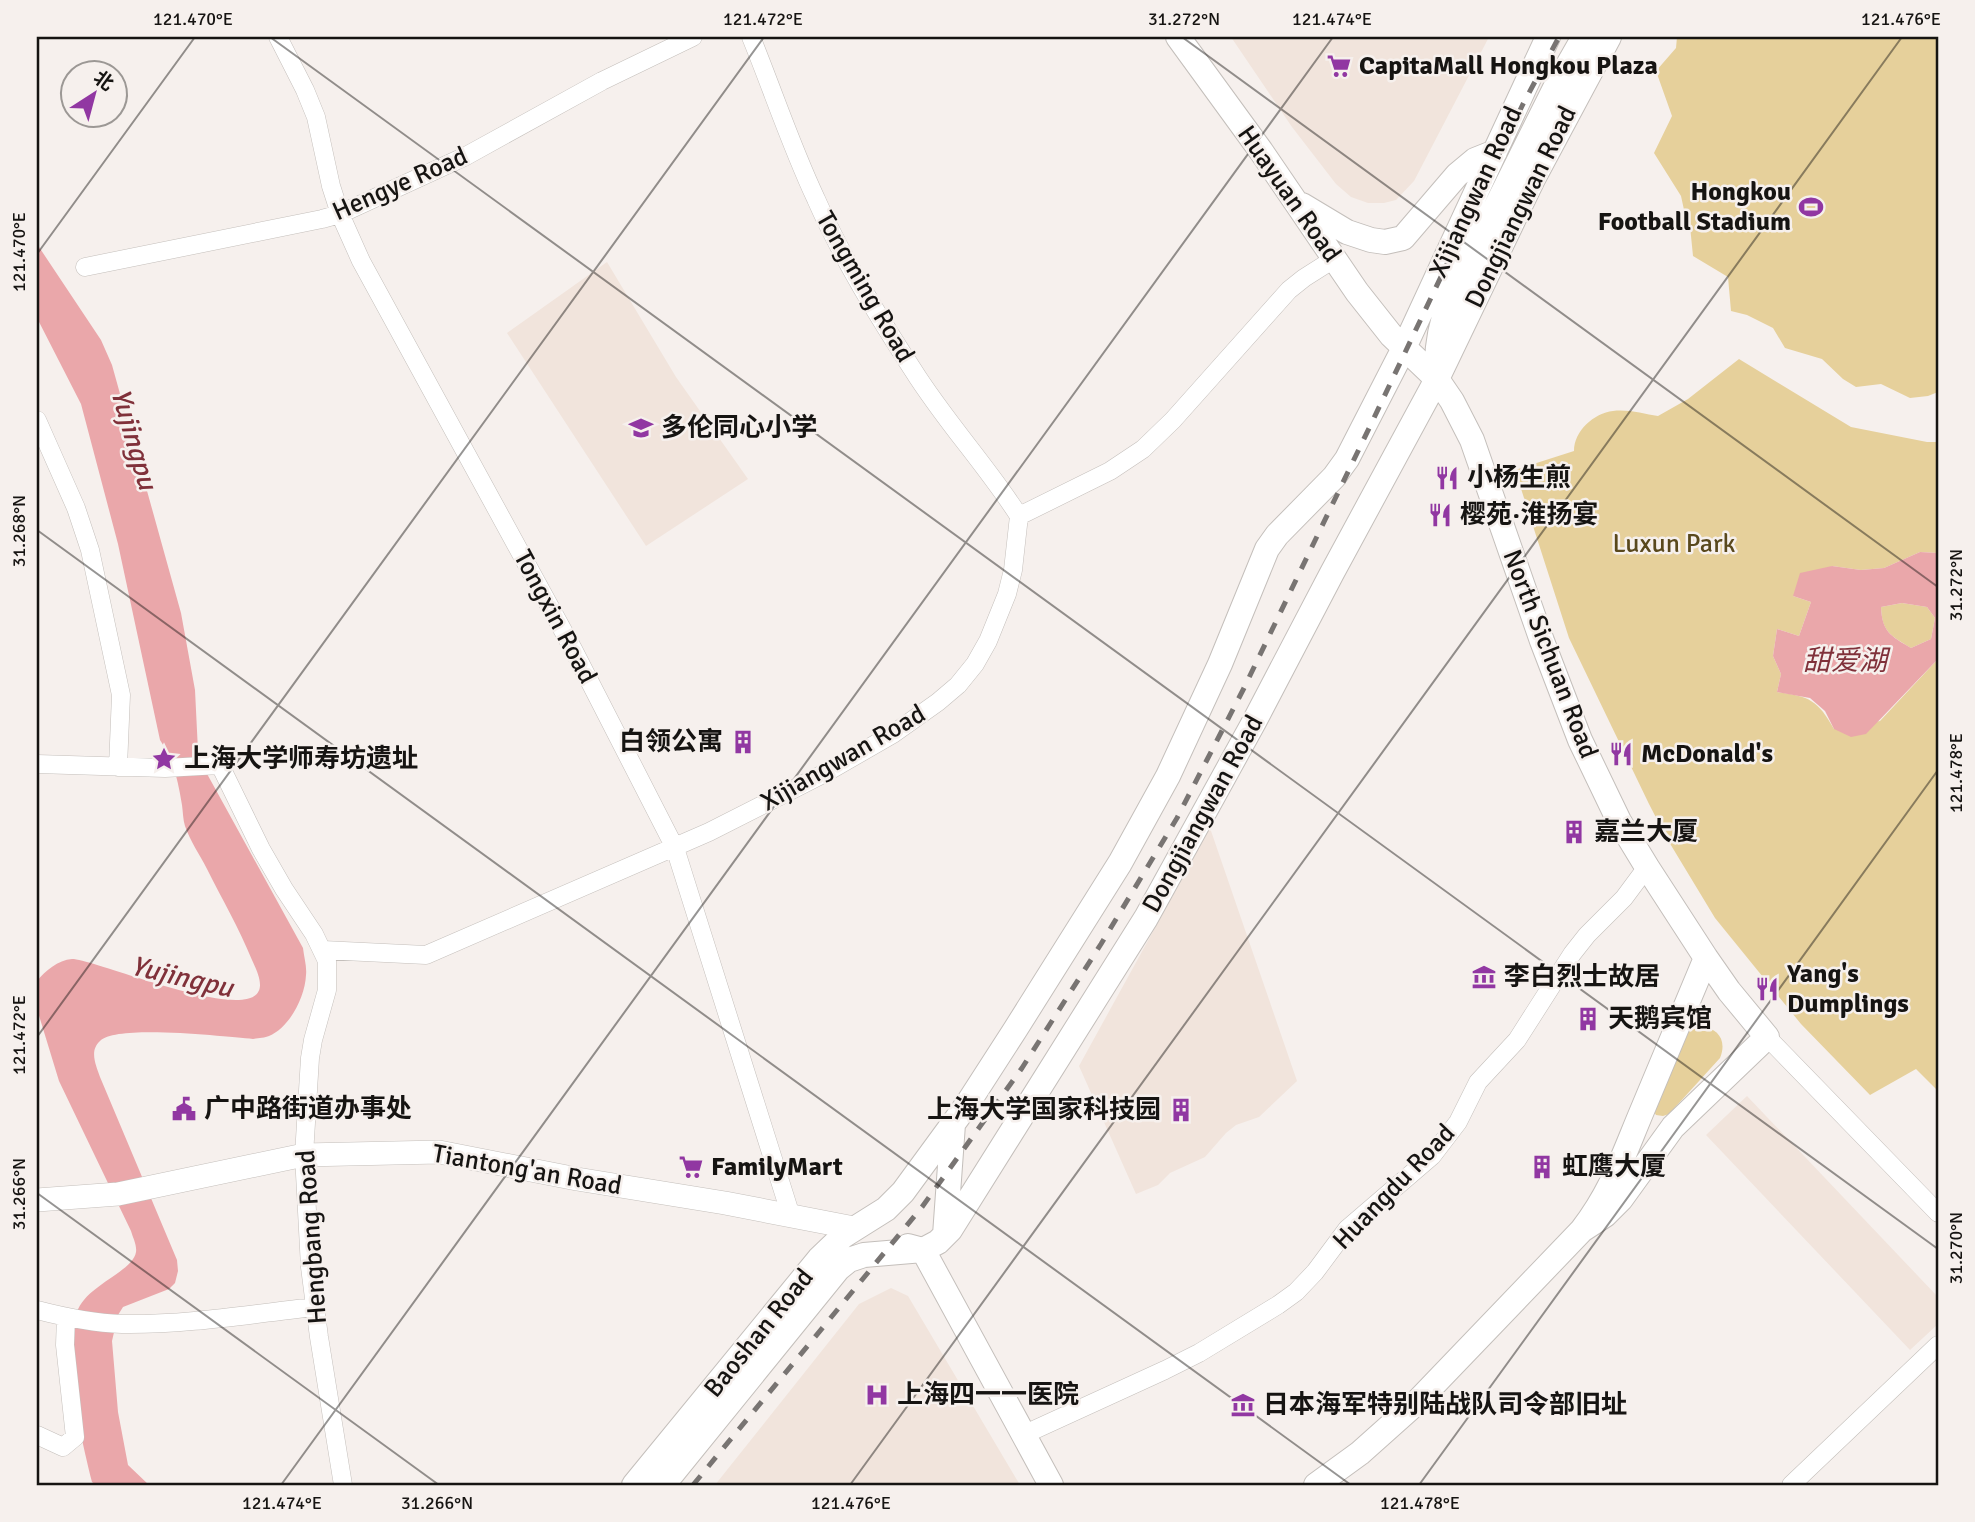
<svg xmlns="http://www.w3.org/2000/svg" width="1975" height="1522" viewBox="0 0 1975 1522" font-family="Signika,'Noto Sans SC',sans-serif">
<rect width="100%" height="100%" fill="#f6f0ed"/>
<!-- built -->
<path fill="#f1e4dc" d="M 1231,37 L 1489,37 L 1414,181 L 1396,200 L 1384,203 L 1368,203 L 1351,197 L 1336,184 L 1292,127 Z
M 607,262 L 676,377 L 748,479 L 646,546 L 507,333 Z
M 1210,828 L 1297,1081 L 1259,1117 L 1236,1125 L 1226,1133 L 1205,1157 L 1170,1173 L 1158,1185 L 1136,1194 L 1079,1066 Z
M 1747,1096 L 1938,1297 L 1938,1324 L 1910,1350 L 1706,1135 Z
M 891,1288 L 908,1296 L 1020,1485 L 715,1485 L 859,1304 Z"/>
<!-- green -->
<path fill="#e6d09b" d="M 1677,37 L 1938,37 L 1938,392 L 1928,396 L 1910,398 L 1881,384 L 1856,387 L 1843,379 L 1822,359 L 1785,348 L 1773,328 L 1747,315 L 1731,311 L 1728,277 L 1693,256 L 1690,226 L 1686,219 L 1681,196 L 1654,153 L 1672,116 L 1656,71 L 1676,48 Z
M 1739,359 L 1851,427 L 1927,442 L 1938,442 L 1938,553 L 1920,552 L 1884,568 L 1861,570 L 1832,566 L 1793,596 L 1811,602 L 1799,636 L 1777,629 L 1773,656 L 1781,674 L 1777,692 C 1809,696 1818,700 1834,729 L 1880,721 L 1938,659 L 1938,1091 L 1916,1069 L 1870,1095 L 1801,1024 L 1715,918 L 1666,837 L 1649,804 L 1569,638 L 1515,470 L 1574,451 C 1574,431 1594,413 1613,411 C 1628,409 1644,414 1658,416 L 1688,399 Z
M 1902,603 L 1927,607 L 1935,618 L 1931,639 L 1911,648 C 1890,635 1882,632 1881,607 Z
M 1701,1027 C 1719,1028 1727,1041 1720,1058 L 1669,1114 L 1663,1116 L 1656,1115 L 1653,1110 L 1682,1037 L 1690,1030 Z"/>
<!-- water -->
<path fill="#eaa7aa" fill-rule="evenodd" d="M 37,244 L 101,340 L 112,365 L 181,613 L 195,690 L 198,751 L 206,772 L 303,948 C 304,957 307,967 306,975 C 305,997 290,1027 269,1036 C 265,1038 258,1038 253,1039 C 226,1037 117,1024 100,1041 C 89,1051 96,1065 100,1077 L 177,1260 L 178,1271 L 175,1283 L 169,1289 L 123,1307 L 118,1315 L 112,1341 L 118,1412 L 128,1465 L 149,1485 L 96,1485 L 92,1482 C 80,1434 63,1360 77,1312 C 86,1285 133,1272 136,1252 C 137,1245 133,1238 131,1231 L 59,1081 L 37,1009 L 37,981 C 45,971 58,960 72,959 C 96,959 260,1030 260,985 C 260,976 255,967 252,960 C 239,928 222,899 207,869 C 200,855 190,841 185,826 C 183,820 183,812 182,805 C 178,781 174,761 160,740 L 118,544 L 81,404 L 37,318 Z
M 1920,552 L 1938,553 L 1938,659 L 1866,734 L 1851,737 L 1834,729 L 1825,711 L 1810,698 L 1777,692 L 1781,674 L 1773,656 L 1777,629 L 1799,636 L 1811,602 L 1793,596 L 1800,573 L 1832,566 L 1861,570 L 1884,568 ZM 1902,603 L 1927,607 L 1935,618 L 1931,639 L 1911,648 C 1891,636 1882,632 1881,607 Z"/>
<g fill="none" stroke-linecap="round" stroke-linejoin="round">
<!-- minor casing -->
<g stroke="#c4bfbb" stroke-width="19">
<path id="minor" d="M 278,37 L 305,90 L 316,117 L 331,186 L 340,214 L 361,261 L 573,649 L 675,848 L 791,1216
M 751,37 C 773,91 791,146 816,199 C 842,258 878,316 913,370 C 945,421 986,465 1019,516
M 85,267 L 322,219 L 340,214 L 466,156 L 602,81 L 693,37
M 37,420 L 76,508 L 90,550 L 121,695 L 118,767
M 1019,516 L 1110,471 L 1143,449 L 1173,420 L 1289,290 L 1304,278 L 1334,259
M 37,764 L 165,768 L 220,765 L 261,849 L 284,889 L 314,934 L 327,961 L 327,990 L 313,1040 L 310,1058 L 304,1155 L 310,1267 L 319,1337 L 343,1485
M 323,950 L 426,955 L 709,832 L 827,772 L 893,734 L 938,702 L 958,685 L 975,664 L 988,641 L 1007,594 L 1013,570 L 1019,516
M 1767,1037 L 1938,1213
M 37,1310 C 64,1317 93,1323 122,1324 C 186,1325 251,1314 315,1307
M 37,1435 L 63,1447 L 75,1437 L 65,1345 L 66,1317
M 1023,1435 L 1165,1370 L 1199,1353 L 1278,1305 L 1296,1292 L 1315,1272 L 1347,1229 L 1432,1156 L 1458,1122 L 1478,1082 L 1517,1040 L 1572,954 L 1587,935 L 1624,898 L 1647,867
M 1791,1485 L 1938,1345"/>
</g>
<!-- tertiary casing -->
<g stroke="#c4bfbb" stroke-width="24">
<path id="tertiary" d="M 37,1200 L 118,1194 L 304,1155 L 439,1152 L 577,1179 L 725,1203 L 854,1228"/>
</g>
<!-- secondary casing -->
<g stroke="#c4bfbb" stroke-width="26">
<path id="secondary" d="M 1178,37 L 1261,151 L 1357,292 L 1391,335 L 1437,379 L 1452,401 L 1472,440 L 1542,641 L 1580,740 L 1619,821 L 1647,867 L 1706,958 L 1729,991 L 1767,1037 L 1673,1127 L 1621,1199 L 1605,1215 L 1582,1230
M 1302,205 L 1347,232 L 1371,240 L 1385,242 L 1403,238 L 1457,175 L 1475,160 L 1495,152
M 1437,364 C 1437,341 1442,320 1450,299 L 1556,86 L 1584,37
M 945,1235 L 953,1124
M 908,1246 L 923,1250 L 1051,1485
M 634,1485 L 819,1259 L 843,1236 L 886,1209 L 903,1192 L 966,1106 L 1015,1030 L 1120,863 L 1168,776 L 1220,664 L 1267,549 L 1277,535 L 1334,477 L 1347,459 L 1404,348 L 1548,37
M 663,1485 L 838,1269 L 849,1260 L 864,1255 L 923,1250 L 938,1242 L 950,1230 L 1146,918 L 1254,722 L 1332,573 L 1437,379 L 1533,179 L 1609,37
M 1316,1485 L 1360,1453 L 1416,1403 L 1582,1230 C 1612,1191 1623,1156 1642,1111 C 1663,1060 1685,1009 1706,958"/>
</g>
<!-- minor -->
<use href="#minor" stroke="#fff" stroke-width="18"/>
<!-- tertiary -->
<use href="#tertiary" stroke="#fff" stroke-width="23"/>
<!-- secondary -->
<use href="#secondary" stroke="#fff" stroke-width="24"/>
<!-- rail -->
<path stroke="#787472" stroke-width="5" stroke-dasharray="12 12" stroke-linecap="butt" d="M 693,1485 L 922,1207 L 1022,1068 L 1101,944 L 1177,818 L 1244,688 L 1373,420 L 1523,104 L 1559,37"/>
</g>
<!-- ticks -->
<path fill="none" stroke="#161412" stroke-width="2" stroke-opacity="0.45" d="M 270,37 L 1938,1249M 1182,37 L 1938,587M 37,254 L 195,37M 37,530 L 1351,1485M 37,1037 L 764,37M 37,1193 L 439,1485M 281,1485 L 1333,37M 850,1485 L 1902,37M 1419,1485 L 1938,770"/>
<!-- icons -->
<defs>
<g id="supermarket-bare" transform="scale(1.89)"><path d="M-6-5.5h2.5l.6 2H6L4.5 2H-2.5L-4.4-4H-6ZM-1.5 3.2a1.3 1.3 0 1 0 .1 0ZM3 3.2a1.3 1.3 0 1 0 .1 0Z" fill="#9137a2" stroke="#f6f0ed" stroke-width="2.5" paint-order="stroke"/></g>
<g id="stadium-bare" transform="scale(1.89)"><path d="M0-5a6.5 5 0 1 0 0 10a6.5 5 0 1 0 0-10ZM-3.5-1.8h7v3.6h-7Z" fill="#9137a2" stroke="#f6f0ed" stroke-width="2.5" paint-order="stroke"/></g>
<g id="school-bare" transform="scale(1.89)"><path d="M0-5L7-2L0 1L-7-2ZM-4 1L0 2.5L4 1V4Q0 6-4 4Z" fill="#9137a2" stroke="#f6f0ed" stroke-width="2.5" paint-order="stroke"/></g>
<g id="restaurant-bare" transform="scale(1.89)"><path d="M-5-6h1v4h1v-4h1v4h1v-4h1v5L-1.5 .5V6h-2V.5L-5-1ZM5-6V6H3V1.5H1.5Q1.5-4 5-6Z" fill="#9137a2" stroke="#f6f0ed" stroke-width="2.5" paint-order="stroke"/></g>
<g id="building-bare" transform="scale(1.89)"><path d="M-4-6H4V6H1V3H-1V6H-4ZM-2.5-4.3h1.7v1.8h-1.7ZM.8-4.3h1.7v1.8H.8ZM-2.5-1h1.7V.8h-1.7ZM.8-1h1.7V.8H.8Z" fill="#9137a2" stroke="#f6f0ed" stroke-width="2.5" paint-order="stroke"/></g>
<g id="sight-bare" transform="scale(1.89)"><path d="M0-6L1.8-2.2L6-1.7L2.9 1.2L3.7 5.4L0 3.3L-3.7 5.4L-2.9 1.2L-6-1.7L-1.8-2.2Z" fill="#9137a2" stroke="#f6f0ed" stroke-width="2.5" paint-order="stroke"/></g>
<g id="museum-bare" transform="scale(1.89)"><path d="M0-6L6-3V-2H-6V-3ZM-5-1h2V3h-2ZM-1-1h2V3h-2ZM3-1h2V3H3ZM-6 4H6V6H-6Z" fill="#9137a2" stroke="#f6f0ed" stroke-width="2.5" paint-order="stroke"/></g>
<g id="civic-bare" transform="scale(1.89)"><path d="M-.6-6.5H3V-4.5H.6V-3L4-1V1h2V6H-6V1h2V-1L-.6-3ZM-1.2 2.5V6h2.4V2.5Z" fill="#9137a2" stroke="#f6f0ed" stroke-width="2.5" paint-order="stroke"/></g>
<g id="hospital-bare" transform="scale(1.89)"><path d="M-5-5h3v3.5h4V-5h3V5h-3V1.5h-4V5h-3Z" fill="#9137a2" stroke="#f6f0ed" stroke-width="2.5" paint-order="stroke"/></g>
</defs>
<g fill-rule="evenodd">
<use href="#supermarket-bare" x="1339" y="66"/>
<use href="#stadium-bare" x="1811" y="207"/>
<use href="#school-bare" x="641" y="428"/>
<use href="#restaurant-bare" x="1447" y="478"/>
<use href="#restaurant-bare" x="1440" y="515"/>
<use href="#building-bare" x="743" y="742"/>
<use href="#restaurant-bare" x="1621" y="754"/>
<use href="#sight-bare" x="164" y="759"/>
<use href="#building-bare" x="1574" y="832"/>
<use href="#museum-bare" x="1484" y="977"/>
<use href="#restaurant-bare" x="1767" y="989"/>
<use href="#building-bare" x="1588" y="1019"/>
<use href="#civic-bare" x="184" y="1109"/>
<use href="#building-bare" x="1181" y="1110"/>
<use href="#supermarket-bare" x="691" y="1167"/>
<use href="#building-bare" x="1542" y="1167"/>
<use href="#hospital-bare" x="877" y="1395"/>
<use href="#museum-bare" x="1243" y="1405"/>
</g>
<g text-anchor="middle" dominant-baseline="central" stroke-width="5" stroke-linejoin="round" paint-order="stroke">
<!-- poi labels -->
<g font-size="26" font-weight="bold" fill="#161412" stroke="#f6f0ed" text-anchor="start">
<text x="1359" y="66">CapitaMall Hongkou Plaza</text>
<text x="1791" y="192" text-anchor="end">Hongkou<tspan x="1791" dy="30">Football Stadium</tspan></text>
<text x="661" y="428">多伦同心小学</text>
<text x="1467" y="478">小杨生煎</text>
<text x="1460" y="515">樱苑·淮扬宴</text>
<text x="723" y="742" text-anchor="end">白领公寓</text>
<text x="1641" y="754">McDonald's</text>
<text x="184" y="759">上海大学师寿坊遗址</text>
<text x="1594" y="832">嘉兰大厦</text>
<text x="1787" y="974">Yang's<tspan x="1787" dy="30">Dumplings</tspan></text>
<text x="1504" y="977">李白烈士故居</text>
<text x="1608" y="1019">天鹅宾馆</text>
<text x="204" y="1109">广中路街道办事处</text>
<text x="1161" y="1110" text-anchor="end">上海大学国家科技园</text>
<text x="711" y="1167">FamilyMart</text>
<text x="1562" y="1167">虹鹰大厦</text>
<text x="897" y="1395">上海四一一医院</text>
<text x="1263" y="1405">日本海军特别陆战队司令部旧址</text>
</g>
<!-- street labels -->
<g font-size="26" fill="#161412" stroke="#f6f0ed">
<text transform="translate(400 184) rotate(-24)">Hengye Road</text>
<text transform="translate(1476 192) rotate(-65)">Xijiangwan Road</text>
<text transform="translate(1289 194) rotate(55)">Huayuan Road</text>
<text transform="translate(1521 207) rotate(-64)">Dongjiangwan Road</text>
<text transform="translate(865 287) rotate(60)">Tongming Road</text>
<text transform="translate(555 617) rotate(62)">Tongxin Road</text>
<text transform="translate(1550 654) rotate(69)">North Sichuan Road</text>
<text transform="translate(843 758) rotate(-30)">Xijiangwan Road</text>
<text transform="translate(1203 814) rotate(-61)">Dongjiangwan Road</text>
<text transform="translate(527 1170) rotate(10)">Tiantong'an Road</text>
<text transform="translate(1394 1187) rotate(-46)">Huangdu Road</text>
<text transform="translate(312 1237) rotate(-94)">Hengbang Road</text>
<text transform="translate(759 1333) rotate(-51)">Baoshan Road</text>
</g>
<!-- park labels -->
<g font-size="26" fill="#59481c" stroke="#f6f0ed">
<text x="1674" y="544">Luxun Park</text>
</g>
<!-- water labels -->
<g font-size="28" font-style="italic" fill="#80313a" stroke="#f6f0ed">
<text transform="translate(134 439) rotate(74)">Yujingpu</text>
<text x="1845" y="661">甜爱湖</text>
<text transform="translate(182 977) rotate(13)">Yujingpu</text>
</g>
</g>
<!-- border -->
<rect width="1975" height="1522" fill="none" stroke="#f6f0ed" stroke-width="77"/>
<!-- north arrow -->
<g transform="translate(94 94) rotate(36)"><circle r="33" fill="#f6f0ed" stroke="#9c9895" stroke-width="2"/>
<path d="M0-5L12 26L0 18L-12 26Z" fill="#9137a2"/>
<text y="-10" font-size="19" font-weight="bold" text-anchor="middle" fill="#161412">北</text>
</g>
<rect x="38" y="38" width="1899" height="1446" fill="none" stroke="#161412" stroke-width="2.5"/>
<g font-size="18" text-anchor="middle" fill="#161412">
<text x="193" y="25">121.470°E</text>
<text x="763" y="25">121.472°E</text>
<text x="1184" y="25">31.272°N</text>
<text x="1332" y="25">121.474°E</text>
<text x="1901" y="25">121.476°E</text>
<text transform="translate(19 252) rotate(-90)" y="6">121.470°E</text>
<text transform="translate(19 531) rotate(-90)" y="6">31.268°N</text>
<text transform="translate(1956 585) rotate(-90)" y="6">31.272°N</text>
<text transform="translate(1956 773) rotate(-90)" y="6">121.478°E</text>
<text transform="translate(19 1035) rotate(-90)" y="6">121.472°E</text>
<text transform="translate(19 1194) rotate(-90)" y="6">31.266°N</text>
<text transform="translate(1956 1248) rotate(-90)" y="6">31.270°N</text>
<text x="282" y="1509">121.474°E</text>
<text x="437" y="1509">31.266°N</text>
<text x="851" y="1509">121.476°E</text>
<text x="1420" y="1509">121.478°E</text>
</g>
</svg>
